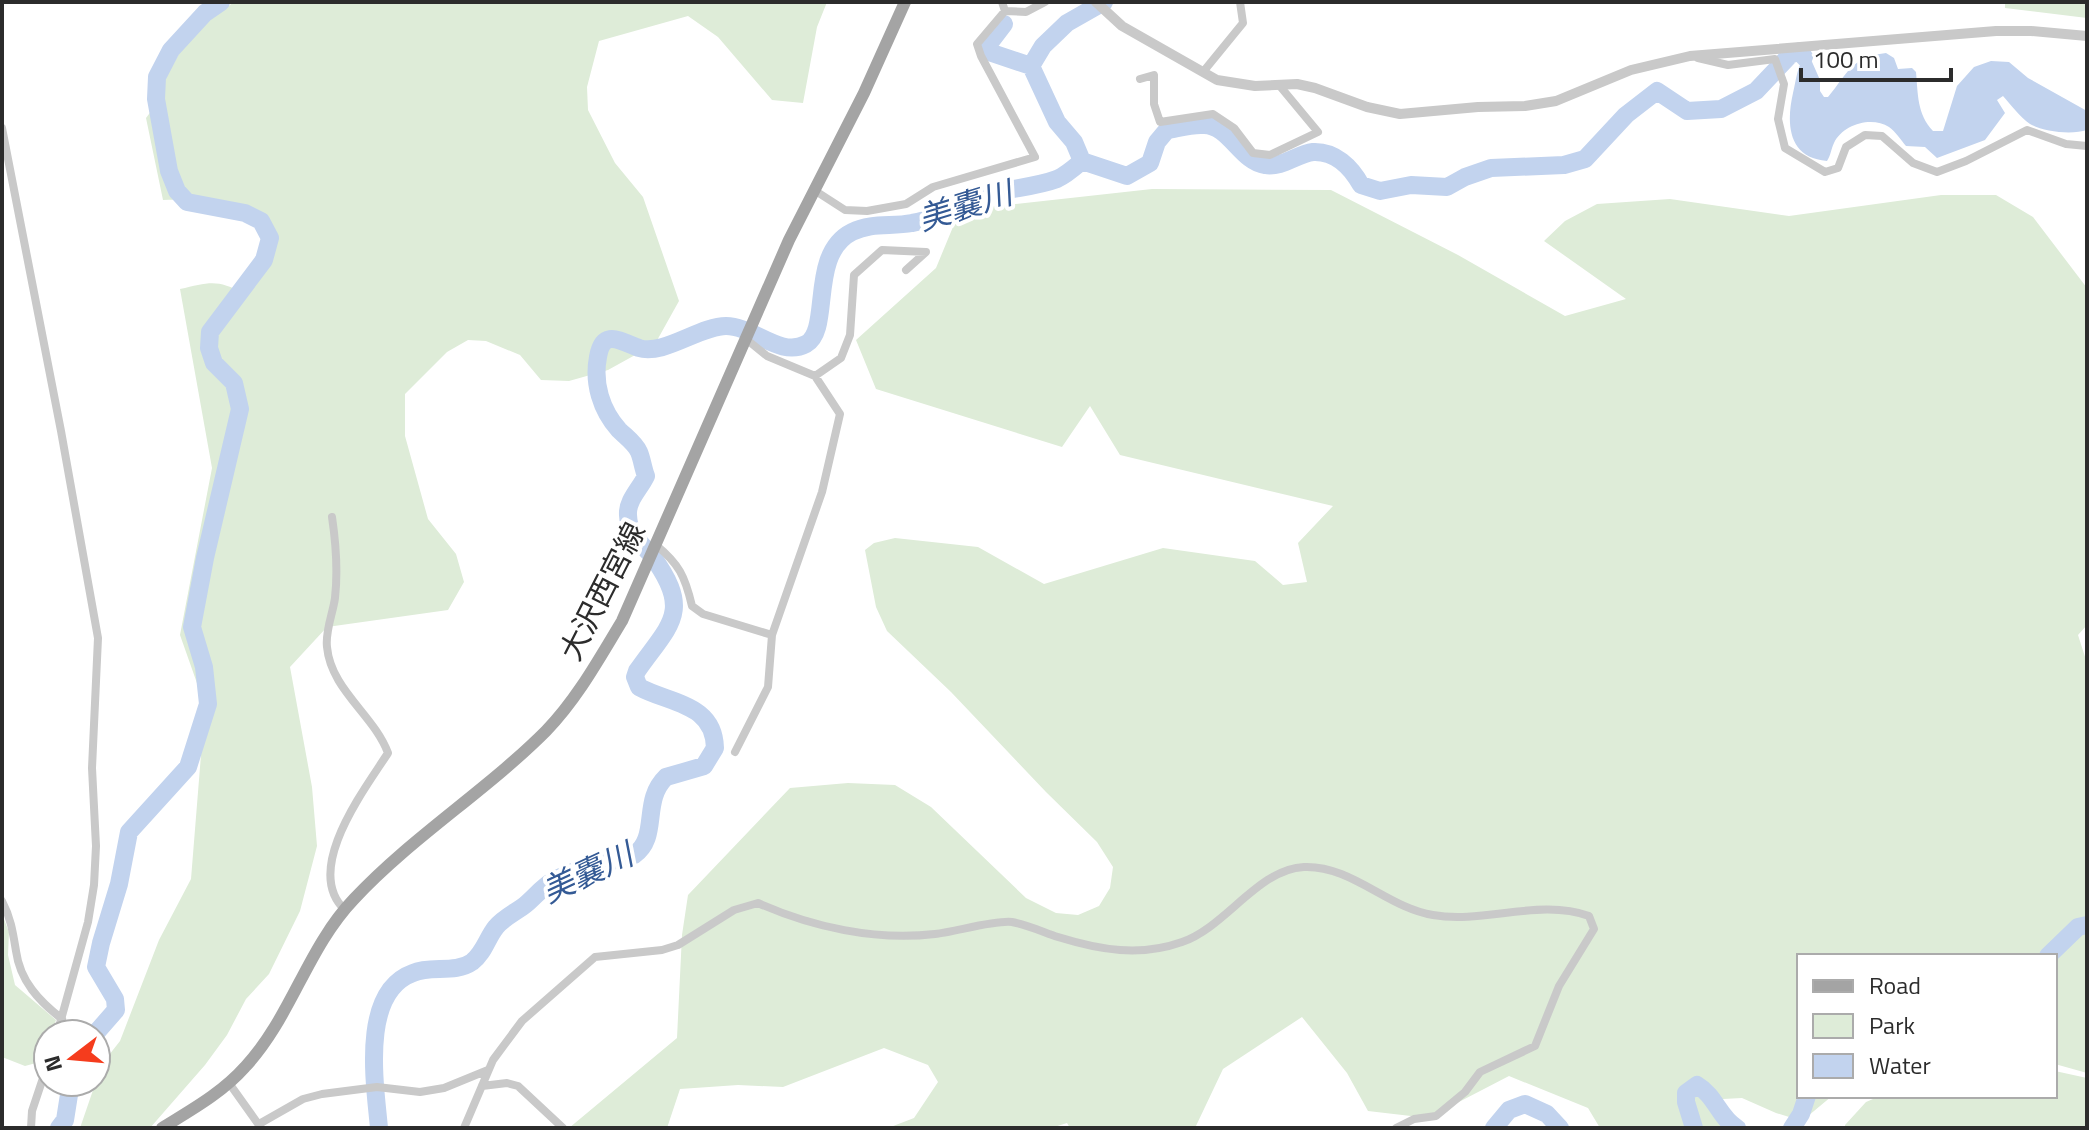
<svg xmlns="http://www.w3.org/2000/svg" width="2089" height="1130" viewBox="0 0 2089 1130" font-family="'Titillium Web','Noto Sans JP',sans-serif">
<rect width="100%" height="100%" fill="#fff"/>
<!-- green -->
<path fill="#deecd8" d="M 234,2 L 827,2 L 817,27 L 803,103 L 772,100 L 718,37 L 688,16 L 599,41 L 587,87 L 588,110 L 615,163 L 643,197 L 679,301 L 655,344 L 608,370 L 569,381 L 541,380 L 520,355 L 486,341 L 468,340 L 447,352 L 405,394 L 405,436 L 428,519 L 456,554 L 464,582 L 448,610 L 327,627 L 290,667 L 312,787 L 317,846 L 300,911 L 269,974 L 246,999 L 227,1035 L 205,1065 L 150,1128 L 80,1128 L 102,1064 L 120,1041 L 159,940 L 191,879 L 203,730 L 198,686 L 180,635 L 212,468 L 180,289 C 208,283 217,278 244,294 L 265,267 L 275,239 C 271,231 268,222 262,217 C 239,201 191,199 163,200 L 146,118 L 161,98 L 163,83 L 182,48 L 203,25 Z
M 2005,2 L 2087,2 L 2087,18 L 2005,8 Z
M 1152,189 L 1331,190 L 1458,255 L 1565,316 L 1626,299 L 1544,241 L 1565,221 L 1597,204 L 1670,199 L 1789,216 L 1941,195 L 1996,195 L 2033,217 L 2087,288 L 2087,625 L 2078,635 L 2087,663 L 2087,1073 L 2055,1064 L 2055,956 L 1799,956 L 1799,1096 L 1832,1096 L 1802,1121 L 1776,1113 L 1742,1098 L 1723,1099 L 1724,1128 L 1600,1128 L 1588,1108 L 1509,1076 L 1428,1118 L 1368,1111 L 1347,1073 L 1302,1017 L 1223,1069 L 1195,1128 L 1070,1128 L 1067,1123 L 1051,1128 L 888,1128 L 914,1118 L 938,1082 L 928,1065 L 884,1048 L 783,1087 L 738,1085 L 680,1089 L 667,1128 L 569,1128 L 677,1038 L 682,935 L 688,895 L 790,788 L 848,783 L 895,785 L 931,807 L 1026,898 L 1056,913 L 1078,915 L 1099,906 L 1110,888 L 1113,867 L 1097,842 L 1046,792 L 951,692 L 887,631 L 876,607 L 865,550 L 874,543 L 895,538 L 978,547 L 1044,584 L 1163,548 L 1255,561 L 1283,585 L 1307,582 L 1298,543 L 1333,506 L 1120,455 L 1090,406 L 1062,447 L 876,389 L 856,340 L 936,268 L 960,210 Z
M 2,914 L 9,932 L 8,955 L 15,985 L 56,1020 L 51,1034 L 48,1034 L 48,1044 L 36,1063 L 25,1066 L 2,1057 Z
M 2055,1071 L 2087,1078 L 2087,1128 L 1845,1128 L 1845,1125 L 1866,1102 L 1880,1096 L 2055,1096 Z"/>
<!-- water -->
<path fill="#c2d3ee" d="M 1886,53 L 1894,58 L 1898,69 L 1912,68 L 1916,72 C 1918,94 1917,114 1933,131 L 1943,131 L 1957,86 L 1974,67 L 1991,61 L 2009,62 L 2028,78 L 2087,111 L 2087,130 C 2072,135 2044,132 2030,124 C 2020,117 2011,105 2003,96 L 1997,100 L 2005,113 L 1985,140 L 1937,158 L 1925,147 L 1906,146 C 1901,140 1896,132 1889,127 C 1872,116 1843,124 1834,143 C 1831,149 1831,155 1827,161 C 1788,158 1786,124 1793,93 C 1796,80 1797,68 1804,57 L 1809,55 L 1820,80 L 1820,91 L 1824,97 L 1828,97 C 1849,72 1850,58 1886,53 Z"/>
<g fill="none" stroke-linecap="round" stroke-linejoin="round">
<!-- river -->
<path stroke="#c2d3ee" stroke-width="18" d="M 1004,24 L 988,45 L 989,52 L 1031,66
M 1082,161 L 1127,176 L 1150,163 L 1157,142 L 1167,130 C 1179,128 1192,124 1204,125 C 1229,125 1241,162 1265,165 C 1282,168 1297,154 1313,152 C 1335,151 1351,167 1361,185 L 1380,191 L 1411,185 L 1447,187 L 1465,177 L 1491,168 L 1564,165 L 1585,159 L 1626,115 L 1657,91 L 1687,111 L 1721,109 L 1756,91 L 1790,55 L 1800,51 L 1804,57
M 2048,956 L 2078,927 L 2087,925
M 95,1034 L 116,1010 L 115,999 L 96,967 L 101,943 L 119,884 L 129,832 L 188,767 L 208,704 L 204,667 L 192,627 L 205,558 L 240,409 L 234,383 L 214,363 L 209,348 L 210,332 L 264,260 L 270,238 L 261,221 L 245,213 L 187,202 L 177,191 L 169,171 L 156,99 L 157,77 L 171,50 L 205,13 L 221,2
M 59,1128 L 65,1120 L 71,1082
M 379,1128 C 375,1084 360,992 413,973 C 431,965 455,974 472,962 C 484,953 487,938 496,927 C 503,918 516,912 525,905 C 534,898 542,887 553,881 C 576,868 608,863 634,855 C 660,837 641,801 666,777 L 704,766 L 715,748 C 714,703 670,704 639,687 L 635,677 L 637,671 C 670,624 693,612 652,556 C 641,542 629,537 628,515 C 627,500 640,489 646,476 C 643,468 642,459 639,452 C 635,443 626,437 619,430 C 601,410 593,383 598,357 C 603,328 620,341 639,348 C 663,356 700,326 726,326 C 753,326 780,358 806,344 C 832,330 808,254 852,232 C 872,222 891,227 912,223 C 937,219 958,206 980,197 C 1005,188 1033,188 1057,179 C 1066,175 1075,167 1082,161 L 1074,142 L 1057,122 L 1031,66 L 1043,46 L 1067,23 L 1104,2
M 1494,1128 L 1509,1110 L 1525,1104 L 1547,1114 L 1560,1128
M 1694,1128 L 1686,1102 L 1686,1093 L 1697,1085 C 1716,1096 1719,1118 1737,1128
M 1792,1128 L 1801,1114 L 1807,1096"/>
<!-- minor -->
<path stroke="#c9c9c9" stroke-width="8" d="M 1002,2 L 1005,11 L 1026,12 L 1045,2
M 1698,58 L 1728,65 L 1775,59 L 1784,84 L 1778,119 L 1785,148 L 1825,172 L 1838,168 L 1846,147 L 1865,135 L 1882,136 L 1913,163 L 1937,172 L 1966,161 L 2027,130 L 2066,144 L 2087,146
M 1203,72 L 1243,23 L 1240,2
M 1140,79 L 1154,75 L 1154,104 L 1160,122 L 1213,114 L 1234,128 L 1253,153 L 1270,155 L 1318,132 L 1279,85
M 2,128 L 61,431 L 98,638 L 92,768 L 96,846 L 94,885 L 88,922 L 57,1034
M 814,190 L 845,210 L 867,211 L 906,204 L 933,187 L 1035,157 L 981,56 L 977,44 L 1005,11
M 815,376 L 841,358 L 850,335 L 854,275 L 882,250 L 926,252 L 906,270
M 332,517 C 336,544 338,571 335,598 C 333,613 325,631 327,647 C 331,690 374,715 388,753 C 365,789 302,870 345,910
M 656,545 C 679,564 685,576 692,606 L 703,614 L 772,635
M 735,752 L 768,687 L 772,635 L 822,492 L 840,414 L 815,376 L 767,356 L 746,339
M 2,901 C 11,918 13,933 16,951 C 20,981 39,1001 62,1019
M 229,1083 L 261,1128
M 482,1086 L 507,1083 L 518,1086 L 563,1128
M 259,1124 L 303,1099 L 322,1094 L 377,1087 L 420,1092 L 444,1088 L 488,1070
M 31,1128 L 32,1111 L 48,1063
M 464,1128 L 493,1060 L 522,1021 L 595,957 L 662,950 L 678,945 L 734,910 L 758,903 C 812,927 875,941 935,934 C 955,932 994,920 1012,922 C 1028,925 1043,932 1058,937 C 1100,950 1140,957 1182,942 C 1226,927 1258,869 1304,867 C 1351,865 1388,908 1433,915 C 1484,924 1540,898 1589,916 L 1594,929 L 1559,986 L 1535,1046 L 1480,1072 L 1465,1092 L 1436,1116 L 1414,1119 L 1396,1128"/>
<!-- tertiary -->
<path stroke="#c9c9c9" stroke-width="10" d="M 1096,2 L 1122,26 L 1217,80 L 1255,86 L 1297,84 L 1315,88 L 1367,107 L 1400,114 L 1478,107 L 1525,106 L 1556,101 L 1631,70 L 1690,56 L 1996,31 L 2031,31 L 2087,36"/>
<!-- primary -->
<path stroke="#a4a4a4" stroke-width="12" d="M 162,1128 C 191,1110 222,1093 245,1067 C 291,1018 307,948 354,899 C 412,837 486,791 546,731 C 577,699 599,659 622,621 L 789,240 L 864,93 L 905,2"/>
</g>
<g text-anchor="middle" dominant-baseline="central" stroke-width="8" stroke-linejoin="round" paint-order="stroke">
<!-- street labels -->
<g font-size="30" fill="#2c2c2c" stroke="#fff">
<text transform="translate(602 591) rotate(-63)">大沢西宮線</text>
</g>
<!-- water labels -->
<g font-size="32" font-style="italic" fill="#345a95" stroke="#fff">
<text transform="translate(965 205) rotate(-17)">美嚢川</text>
<text transform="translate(587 872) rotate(-25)">美嚢川</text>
</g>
</g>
<!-- border -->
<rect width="2089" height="1130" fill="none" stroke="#2c2c2c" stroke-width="8"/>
<!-- legend -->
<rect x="1797" y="954" width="260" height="144" fill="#ffffff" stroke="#ababab" stroke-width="2"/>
<rect x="1813" y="980" width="40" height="12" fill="#a4a4a4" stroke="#ababab" stroke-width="2"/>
<text x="1869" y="994" font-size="24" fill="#2c2c2c">Road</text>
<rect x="1813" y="1014" width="40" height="24" fill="#deecd8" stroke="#ababab" stroke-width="2"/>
<text x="1869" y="1034" font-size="24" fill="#2c2c2c">Park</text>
<rect x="1813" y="1054" width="40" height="24" fill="#c2d3ee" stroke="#ababab" stroke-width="2"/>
<text x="1869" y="1074" font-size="24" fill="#2c2c2c">Water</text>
<!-- north arrow -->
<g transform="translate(72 1058) rotate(254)"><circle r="38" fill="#ffffff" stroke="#ababab" stroke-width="2"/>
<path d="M0-6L14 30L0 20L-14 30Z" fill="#f53c1d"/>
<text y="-12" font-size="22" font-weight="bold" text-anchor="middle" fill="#2c2c2c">N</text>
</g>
<!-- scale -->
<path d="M1801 68v12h150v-12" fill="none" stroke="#2c2c2c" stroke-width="4"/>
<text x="1813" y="68" font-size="24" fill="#2c2c2c" stroke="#ffffff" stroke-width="6" paint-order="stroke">100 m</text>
</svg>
